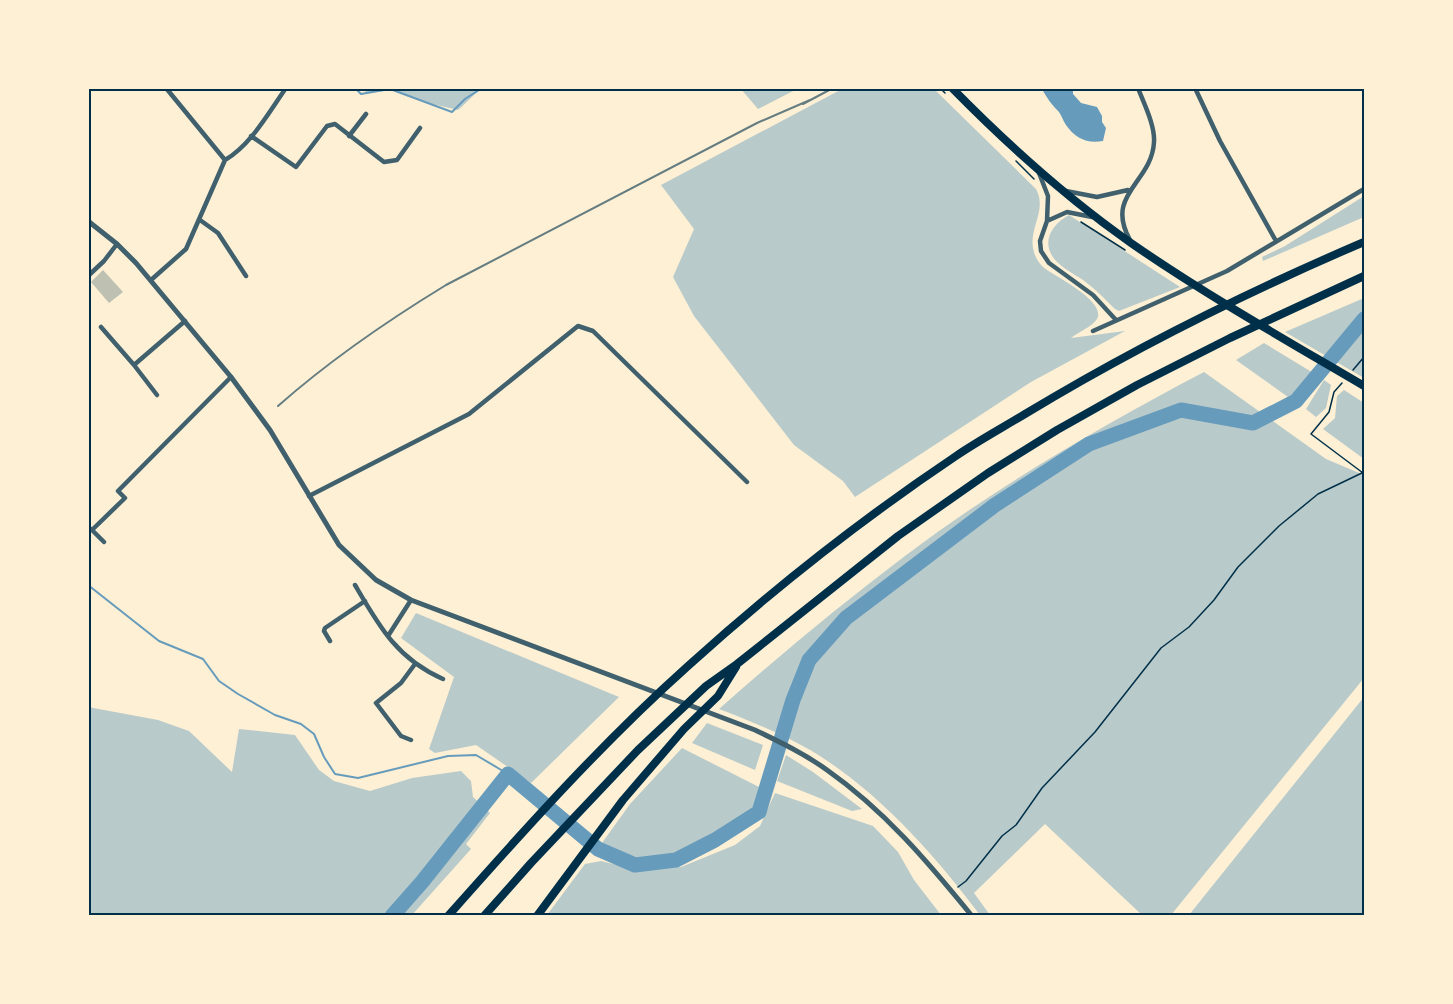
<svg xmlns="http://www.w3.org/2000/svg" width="1453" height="1004" viewBox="0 0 1453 1004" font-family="Lora,serif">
<rect width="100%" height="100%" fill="#fdf0d5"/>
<!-- green -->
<path fill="#b9caca" d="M 362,89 L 482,89 C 472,95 467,103 458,110 L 428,103 L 391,89 L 367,93 Z
M 741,89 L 797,89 L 758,109 Z
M 842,89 L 934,89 L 1036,189 C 1048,211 1027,229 1034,252 C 1035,257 1039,263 1043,267 C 1054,276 1107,301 1097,319 C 1092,327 1078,332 1071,338 L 1125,331 L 1031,382 L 855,497 L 843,481 L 794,445 L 694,316 L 673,277 L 694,229 L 661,185 Z
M 1364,196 L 1364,217 L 1263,261 L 1262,257 L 1285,246 Z
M 1069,215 L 1180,287 L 1119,311 L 1115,309 C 1105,299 1094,288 1083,280 C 1074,274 1064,269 1056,261 C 1040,243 1051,225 1069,215 Z
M 1364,298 L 1364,378 L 1285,332 Z
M 1264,343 L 1315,374 L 1309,384 L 1288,397 L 1236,360 Z
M 1204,372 L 1326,459 L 1364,475 L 1364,678 L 1171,915 L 1142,915 L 1045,824 L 974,893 L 990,915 L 980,915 C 937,858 886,800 826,760 C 793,738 755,723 719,709 C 779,656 841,604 905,556 C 999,485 1101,426 1204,372 Z
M 1324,380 L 1331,385 L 1326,408 L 1316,417 L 1306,409 Z
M 1344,390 L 1364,403 L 1364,459 L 1323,429 L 1335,418 L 1337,396 Z
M 416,613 L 619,697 L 531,783 L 476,745 L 435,753 L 429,749 L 454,677 L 401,638 Z
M 1364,697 L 1364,915 L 1189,915 Z
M 88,707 L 158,720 L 189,731 L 232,772 L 239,729 L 295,735 L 319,770 L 334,781 L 370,791 L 412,778 L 461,771 L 471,781 L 473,797 L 490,813 L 466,844 L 471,849 L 412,915 L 89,915 Z
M 707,723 L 763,745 L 755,770 L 692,743 Z
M 682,748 L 759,787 L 754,809 C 720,834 680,864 636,859 C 625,857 612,848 602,843 L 630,804 Z
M 786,755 L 813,772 L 862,809 L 852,811 L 777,781 Z
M 775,793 L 873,826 L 898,852 L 914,880 L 941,915 L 547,915 L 585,864 L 601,861 L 630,868 L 681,867 L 735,845 L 760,826 Z"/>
<!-- water -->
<path fill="#669bbc" d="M 1042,89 L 1073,89 L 1073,94 L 1081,103 L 1097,107 L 1102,116 L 1102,122 L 1106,128 L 1103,141 C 1087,144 1075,138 1066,125 C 1063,121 1062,116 1059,112 C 1051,104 1047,98 1042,89 Z"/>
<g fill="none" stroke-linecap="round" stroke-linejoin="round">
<!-- stream -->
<path stroke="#669bbc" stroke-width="2" d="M 355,88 L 361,94 L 390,89 L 452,112 L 465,99 L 482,88
M 523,88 L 527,88
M 88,585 L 159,641 L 203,659 L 219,681 L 238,694 L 275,715 L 301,724 L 314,734 L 324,757 L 335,774 L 358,778 L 448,756 L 476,755 L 508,774"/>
<!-- river -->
<path stroke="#669bbc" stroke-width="15" d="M 392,916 L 422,882 L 508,774 L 598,849 L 635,865 L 676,860 L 715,840 L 759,812 L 793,700 L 809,660 L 846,618 L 995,505 L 1089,444 L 1181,410 L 1253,423 L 1296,401 L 1364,319"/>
</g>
<!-- building -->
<path fill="#bec0b2" d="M 103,270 L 123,292 L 109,303 L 91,282 Z"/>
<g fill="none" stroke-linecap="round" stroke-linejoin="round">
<!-- path -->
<path stroke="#003049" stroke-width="1.5" d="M 940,88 L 945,93
M 1016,161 L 1034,179
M 1081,222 L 1125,250
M 1353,370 L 1364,357
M 1342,383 L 1334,392 L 1329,412 L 1311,434 L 1363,473
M 958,887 L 966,881 L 1002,836 L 1016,825 L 1042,788 L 1095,732 L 1161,648 L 1189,627 L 1214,600 L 1238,567 L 1279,526 L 1318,494 L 1364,472"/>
<!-- minor -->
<path stroke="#3f606c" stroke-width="4.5" d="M 1195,88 L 1220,141 L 1276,241
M 251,136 L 296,167 L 327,126 L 335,124 L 384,162 L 397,160 L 420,128
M 349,136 L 366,114
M 225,160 C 251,145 269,112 286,88
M 1039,173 L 1048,196 L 1047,221 L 1040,241 L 1041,251 L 1049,263 L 1093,295 L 1116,320
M 1066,191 L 1097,197 L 1128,190
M 200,220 L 218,233 L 246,276
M 1047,221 L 1067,212 L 1092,217
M 1130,240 C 1104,194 1152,183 1154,142 C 1155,125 1144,104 1138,88
M 88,276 L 104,261 L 117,244
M 151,280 L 186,249 L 225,160 L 166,88
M 101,327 L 134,365
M 1093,331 L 1227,271 L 1364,189
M 157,395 L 134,365 L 185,321
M 309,496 L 469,414 L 578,326 L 593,331 L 747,482
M 88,527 L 92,530 L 125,498 L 118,491 L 231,377
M 92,530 L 104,542
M 355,585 C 379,626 397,659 443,679
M 388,636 L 411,600
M 330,641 L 324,631 L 325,628 L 365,601
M 411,740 L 401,736 L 376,703 L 401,683 L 415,664"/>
<!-- tertiary -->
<path stroke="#3f606c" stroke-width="5" d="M 88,221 L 117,244 L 136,263 L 231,377 L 270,430 L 339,545 L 376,580 L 411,600 L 755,730 C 780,742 805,754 827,770 C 884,810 928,862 972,916"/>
<!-- trunk -->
<path stroke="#003049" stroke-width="8" d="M 952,88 C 1007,144 1067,198 1131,243 C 1206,295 1286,340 1364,386"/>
<!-- motorway -->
<path stroke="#003049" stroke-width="8" d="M 448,916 C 525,829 602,743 688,666 C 772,590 862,519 956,456 C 978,441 1002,428 1025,414 C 1134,348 1247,292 1364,242
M 484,916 L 531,863 L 638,750 L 706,686 L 737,664 L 898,536 L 988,473 L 1057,430 L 1137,385 L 1230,338 L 1364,276
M 537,916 L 623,800 L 684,729 L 718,696 L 736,667"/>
<!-- rail -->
<path stroke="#657d81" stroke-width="2" d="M 803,104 L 833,88
M 278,406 C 330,360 387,321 446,285 L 757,123 L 810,100"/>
</g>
<!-- border -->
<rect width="1453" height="1004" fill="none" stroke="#fdf0d5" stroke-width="180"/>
<rect x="90" y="90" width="1273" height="824" fill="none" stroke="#003049" stroke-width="2"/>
</svg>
